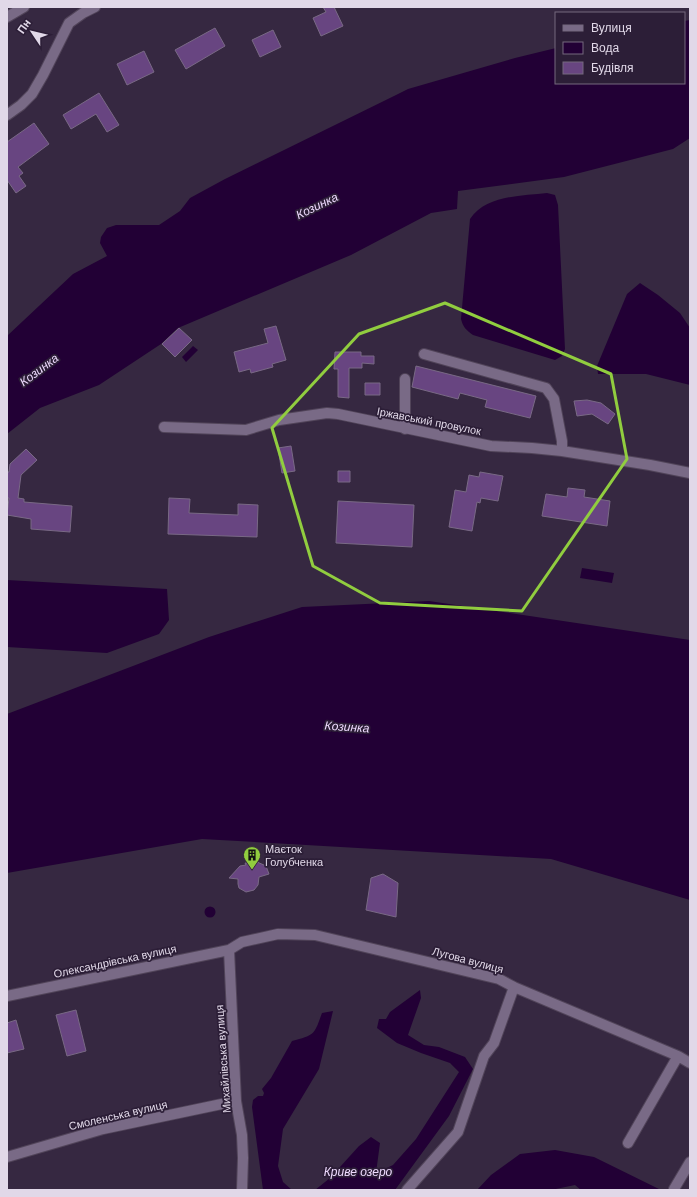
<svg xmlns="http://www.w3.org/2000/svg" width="697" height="1197" viewBox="0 0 697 1197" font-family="'DM Sans',sans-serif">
<rect width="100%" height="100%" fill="#362841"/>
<!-- water -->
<path fill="#220035" d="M 690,20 L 690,138 L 673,149 L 564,177 L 458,191 L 457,209 L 431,213 L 351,255 L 178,328 L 161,344 L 99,385 L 40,408 L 7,434 L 7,336 L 73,274 L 107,256 L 100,243 L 101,237 L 107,228 L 116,225 L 159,225 L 180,211 L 190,198 L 225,179 L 394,96 L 408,89 L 515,58 L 556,48 L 556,83 L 684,83 L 684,21 Z
M 547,193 L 555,195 L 558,205 L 565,349 L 562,356 L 555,360 L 473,335 C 466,330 463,327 461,319 L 470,219 C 486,195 521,196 547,193 Z
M 640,283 L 658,295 L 680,313 L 690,328 L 690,385 L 646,374 L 598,374 L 597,366 L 627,294 Z
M 193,346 L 198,350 L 186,362 L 182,357 Z
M 582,568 L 614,573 L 612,583 L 580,578 Z
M 7,580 L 167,589 L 169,620 L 159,634 L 107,653 L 7,647 Z
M 429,601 L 690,640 L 690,900 L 551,859 L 202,839 L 7,873 L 7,714 L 209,637 L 302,607 Z
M204.5 912a5.5 5.5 0 1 1 11 0a5.5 5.5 0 1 1-11 0Z
M 420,990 L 421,998 L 408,1035 L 424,1045 L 439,1047 L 465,1057 L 473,1069 L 449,1116 L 395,1190 L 315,1190 L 330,1178 L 359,1146 L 371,1137 L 380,1143 L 376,1173 L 393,1165 L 416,1139 L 459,1072 L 450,1063 L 421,1053 L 397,1043 L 377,1028 L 379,1019 L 386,1019 L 390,1012 Z
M 333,1011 L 319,1069 L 283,1129 L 278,1166 L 283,1182 L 292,1190 L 263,1190 L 252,1107 L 253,1100 L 258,1096 L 263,1096 L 264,1093 L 262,1089 L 271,1078 L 292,1041 C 315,1035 314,1035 322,1013 Z
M 555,1150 L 594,1157 L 661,1190 L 581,1190 L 575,1185 L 551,1190 L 477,1190 L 491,1175 L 520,1154 Z"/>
<!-- building -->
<path fill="#684581" stroke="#796985" d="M 323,7 L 334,7 L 343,26 L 321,36 L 313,18 L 326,12 Z
M 215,28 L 225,46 L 186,69 L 175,50 Z
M 273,30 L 281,47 L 260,57 L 252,40 Z
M 144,51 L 154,72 L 127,85 L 117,64 Z
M 99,93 L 119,125 L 107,132 L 96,114 L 71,129 L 63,115 Z
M 34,123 L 49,144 L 18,167 L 23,173 L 19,176 L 26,186 L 16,193 L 7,180 L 7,142 Z
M 276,326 L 286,360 L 272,364 L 273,367 L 251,373 L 250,369 L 239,372 L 234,352 L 268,343 L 264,329 Z
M 179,328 L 192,340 L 175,357 L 162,344 Z
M 335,352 L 361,352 L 361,356 L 374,356 L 374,364 L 362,363 L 362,368 L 349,368 L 349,398 L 338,397 L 338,369 L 334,369 Z
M 416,366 L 536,396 L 530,418 L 485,407 L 487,400 L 460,393 L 458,399 L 412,387 Z
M 365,383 L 380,383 L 380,395 L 365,395 Z
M 587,400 L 601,403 L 615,414 L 608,424 L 592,414 L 577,416 L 574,401 Z
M 291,446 L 295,471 L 282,473 L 278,448 Z
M 26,449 L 37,460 L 21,475 L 18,498 L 24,499 L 24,502 L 72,506 L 70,532 L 31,529 L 31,519 L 7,515 L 9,498 L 7,498 L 7,472 L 9,472 L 10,464 Z
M 338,471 L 350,471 L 350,482 L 338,482 Z
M 480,472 L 503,476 L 498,501 L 481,498 L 480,503 L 477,502 L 472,531 L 449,527 L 455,490 L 466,492 L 469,475 L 479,477 Z
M 568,488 L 585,490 L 584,497 L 610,501 L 607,526 L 542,516 L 546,494 L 567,497 Z
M 169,498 L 190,499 L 189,513 L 238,515 L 238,504 L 258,505 L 257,537 L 168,534 Z
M 338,501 L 414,505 L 412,547 L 336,543 Z
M 255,861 L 266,866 L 269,874 L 259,877 L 258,885 L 254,890 L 246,892 L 239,888 L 238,884 L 238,879 L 229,878 L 240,866 L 246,865 L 245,863 L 255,863 Z
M 383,874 L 398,883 L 396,917 L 366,910 L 371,878 Z
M 76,1010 L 86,1051 L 67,1056 L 56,1015 Z
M 16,1020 L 24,1049 L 7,1053 L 7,1023 Z"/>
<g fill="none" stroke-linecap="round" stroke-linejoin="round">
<!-- minor casing -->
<g stroke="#514459" stroke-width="12">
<path id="minor" d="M 7,17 L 24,7
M 7,115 L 21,105 L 32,94 L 43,75 L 69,23 L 83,13 L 95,7
M 424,354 L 546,388 L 554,399 L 562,441 L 562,451
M 405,379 L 405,429
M 164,427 L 246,430 L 279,420 L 327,413 L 338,414 L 491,446 L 532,448 L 562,451 L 650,465 L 690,473
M 229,950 L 236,1101 L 242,1135 L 243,1158 L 242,1190
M 7,996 L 229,950 L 242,942 L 278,934 L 315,935 L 499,979 L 514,987 L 678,1056 L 690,1063
M 628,1143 L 678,1056
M 7,1157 L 103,1129 L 236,1101
M 674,1189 L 690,1162
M 407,1190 L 458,1132 L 484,1056 L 494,1043 L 514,987"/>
</g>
<!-- minor -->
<use href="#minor" stroke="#796a86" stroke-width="10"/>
</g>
<!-- marked area -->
<path fill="none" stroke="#91cd3f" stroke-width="3" stroke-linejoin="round" d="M 445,303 L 611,374 L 627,459 L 522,611 L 380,603 L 313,566 L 272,428 L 359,334 Z"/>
<!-- icons -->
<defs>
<g id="building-pin" transform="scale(0.9)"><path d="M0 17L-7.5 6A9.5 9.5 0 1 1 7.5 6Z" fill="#91cd3f" stroke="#2c1e37"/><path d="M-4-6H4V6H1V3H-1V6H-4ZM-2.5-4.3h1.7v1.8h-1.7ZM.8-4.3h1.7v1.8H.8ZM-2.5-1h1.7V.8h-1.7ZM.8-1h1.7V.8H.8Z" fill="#111"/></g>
</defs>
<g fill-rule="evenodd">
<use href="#building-pin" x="252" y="855"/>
</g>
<g text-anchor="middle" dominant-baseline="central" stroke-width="3.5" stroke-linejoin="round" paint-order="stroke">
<!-- street labels -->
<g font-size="11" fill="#e1d8e8" stroke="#2c1e37">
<text transform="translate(429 421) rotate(11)">Іржавський провулок</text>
<text transform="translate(468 960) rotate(15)">Лугова вулиця</text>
<text transform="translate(115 961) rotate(-12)">Олександрівська вулиця</text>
<text transform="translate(223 1059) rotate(-94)">Михайлівська вулиця</text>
<text transform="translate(118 1115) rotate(-13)">Смоленська вулиця</text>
</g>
<!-- poi labels -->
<g font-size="11" fill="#e1d8e8" stroke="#2c1e37" text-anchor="start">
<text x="265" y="849">Маєток<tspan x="265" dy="13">Голубченка</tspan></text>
</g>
<!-- water labels -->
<g font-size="12" font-style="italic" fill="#eedafe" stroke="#2c1e37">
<text transform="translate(317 206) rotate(-26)">Козинка</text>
<text transform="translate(39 370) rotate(-37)">Козинка</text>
<text transform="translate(347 727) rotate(4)">Козинка</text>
<text x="358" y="1172">Криве озеро</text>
</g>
</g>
<!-- border -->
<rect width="697" height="1197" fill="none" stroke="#e1d8e8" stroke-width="16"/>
<!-- legend -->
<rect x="555" y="12" width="130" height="72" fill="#2c1e37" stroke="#74687e"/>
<rect x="563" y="25" width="20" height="6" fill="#796a86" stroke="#74687e"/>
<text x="591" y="32" font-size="12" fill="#e1d8e8">Вулиця</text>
<rect x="563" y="42" width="20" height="12" fill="#220035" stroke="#74687e"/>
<text x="591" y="52" font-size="12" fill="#e1d8e8">Вода</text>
<rect x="563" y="62" width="20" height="12" fill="#684581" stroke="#74687e"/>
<text x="591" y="72" font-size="12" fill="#e1d8e8">Будівля</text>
<!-- north arrow -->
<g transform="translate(32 32) rotate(305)" stroke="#2c1e37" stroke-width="3" paint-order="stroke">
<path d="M0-3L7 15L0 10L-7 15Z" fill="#e1d8e8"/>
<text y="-6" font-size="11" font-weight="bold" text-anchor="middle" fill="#e1d8e8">Пн</text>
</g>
</svg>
